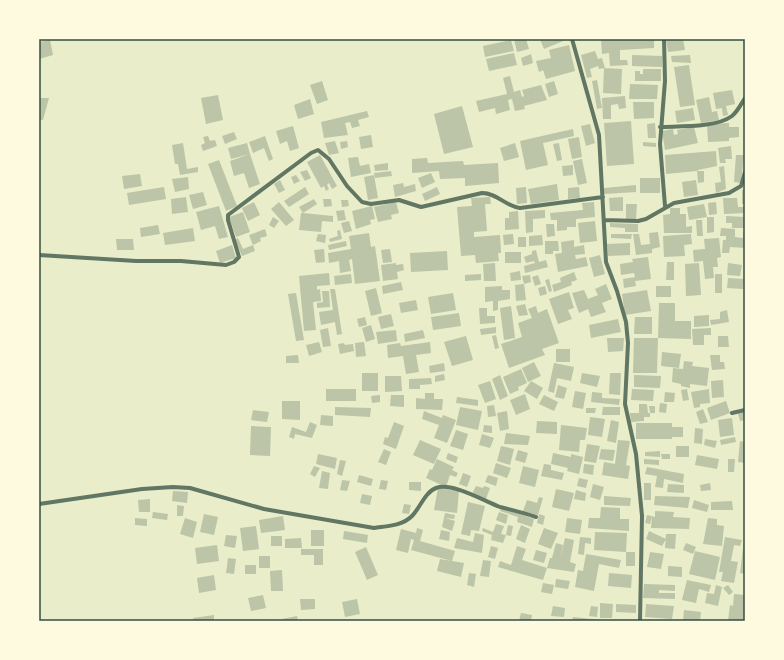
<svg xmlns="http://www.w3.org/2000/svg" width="784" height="660" viewBox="0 0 784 660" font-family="Mulish,sans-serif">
<rect width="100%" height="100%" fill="#e9edc9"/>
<!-- building -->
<path fill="#bcc5a7" d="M 514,39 L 526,39 L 529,49 L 517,52 Z
M 540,39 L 568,39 L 544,49 Z
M 601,39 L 654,39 L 654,48 L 620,50 L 620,60 L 627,60 L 628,65 L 610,66 L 609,53 L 602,54 Z
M 666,39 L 683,39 L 685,50 L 668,52 Z
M 50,40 L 53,55 L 39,59 L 39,42 Z
M 511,40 L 514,51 L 485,57 L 483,46 Z
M 569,45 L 575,71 L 546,79 L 543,70 L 539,72 L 536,61 L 551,58 L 549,50 Z
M 595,51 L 598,59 L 602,58 L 605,68 L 599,69 L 598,66 L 590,69 L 592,77 L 587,78 L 581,55 Z
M 514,53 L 517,65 L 489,71 L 486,59 Z
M 531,54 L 533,63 L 523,66 L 521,58 Z
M 632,55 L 662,56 L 662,67 L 632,66 Z
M 690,55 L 691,63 L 672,62 L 671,56 Z
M 689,65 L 695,105 L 680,107 L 674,67 Z
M 604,68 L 622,69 L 621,94 L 603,93 Z
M 643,69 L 661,69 L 661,81 L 635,81 L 635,71 L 640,71 L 640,74 L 643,74 Z
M 510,76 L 514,92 L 520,90 L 522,97 L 524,96 L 522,90 L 541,85 L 547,100 L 524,106 L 525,109 L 515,111 L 512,99 L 508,100 L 510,110 L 496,114 L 495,108 L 479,112 L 476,101 L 507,94 L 503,78 Z
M 597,80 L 602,108 L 597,109 L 592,81 Z
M 322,81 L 328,100 L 317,104 L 310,85 Z
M 554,81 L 558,94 L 549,97 L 545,84 Z
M 630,84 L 658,85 L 657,99 L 629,99 Z
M 732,90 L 735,104 L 726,106 L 728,115 L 723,116 L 722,108 L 716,109 L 713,93 Z
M 218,95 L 223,120 L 206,124 L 201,98 Z
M 625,96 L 626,108 L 619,109 L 618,104 L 611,105 L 611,119 L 603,119 L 602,98 Z
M 709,97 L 712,112 L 717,111 L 719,120 L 701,123 L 696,100 Z
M 39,98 L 49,98 L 43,120 L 39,120 Z
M 310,99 L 314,114 L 298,119 L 294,105 Z
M 633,102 L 654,102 L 654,118 L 634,119 Z
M 462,106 L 473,147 L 444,154 L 434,114 Z
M 693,108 L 695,120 L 677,123 L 675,111 Z
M 367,111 L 369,117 L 358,120 L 360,126 L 352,128 L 350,122 L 345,123 L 348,135 L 324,138 L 321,122 Z
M 631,121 L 634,164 L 607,166 L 604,123 Z
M 655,123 L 656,138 L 648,138 L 647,124 Z
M 729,123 L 729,127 L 739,127 L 739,137 L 729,138 L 729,141 L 708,142 L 707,124 Z
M 590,124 L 595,143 L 586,146 L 581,126 Z
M 293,126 L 299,148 L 290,151 L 287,141 L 280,144 L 276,131 Z
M 694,127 L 698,143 L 665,150 L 662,131 L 673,129 L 674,135 L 678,134 L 677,130 Z
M 573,129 L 574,136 L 543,143 L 548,165 L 526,170 L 520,141 Z
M 234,132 L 237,139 L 225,144 L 222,136 Z
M 371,135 L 373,147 L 361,149 L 359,137 Z
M 208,136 L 210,141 L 215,140 L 217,146 L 203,151 L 201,145 L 205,143 L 203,137 Z
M 265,136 L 273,159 L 269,161 L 264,148 L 253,153 L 249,142 Z
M 579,137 L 582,157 L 572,159 L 568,139 Z
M 335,141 L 339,153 L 329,155 L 325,143 Z
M 347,141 L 348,147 L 341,149 L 340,142 Z
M 643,142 L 656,143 L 656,147 L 643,146 Z
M 183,143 L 187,169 L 198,167 L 198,172 L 180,175 L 178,164 L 175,164 L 172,145 Z
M 247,143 L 250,154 L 231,159 L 228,148 Z
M 515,143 L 519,157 L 504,161 L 500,148 Z
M 559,143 L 562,160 L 557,161 L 553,144 Z
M 731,146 L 732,159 L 725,159 L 726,163 L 720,163 L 718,148 Z
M 716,151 L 717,166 L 698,170 L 697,171 L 666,174 L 665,155 Z
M 250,154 L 260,184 L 249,188 L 244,173 L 234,176 L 230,161 Z
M 320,155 L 337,186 L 332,189 L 329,183 L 327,185 L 329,189 L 326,191 L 324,186 L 321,188 L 307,162 Z
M 736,155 L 744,155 L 741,183 L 734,182 Z
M 358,157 L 360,166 L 369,164 L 371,173 L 351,177 L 348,158 Z
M 427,158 L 428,163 L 463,161 L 464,165 L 498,163 L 499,183 L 465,186 L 465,178 L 440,179 L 439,171 L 412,173 L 412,159 Z
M 582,159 L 587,183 L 578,185 L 573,161 Z
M 219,160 L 237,206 L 226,211 L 208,164 Z
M 388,163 L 388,170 L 375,171 L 374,165 Z
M 573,165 L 573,175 L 563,176 L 562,166 Z
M 724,166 L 726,189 L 716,193 L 715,183 L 721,182 L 719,167 Z
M 307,170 L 311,178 L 305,181 L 300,172 Z
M 391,171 L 392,176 L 375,178 L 374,173 Z
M 697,171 L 704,171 L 704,182 L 698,183 Z
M 431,173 L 435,182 L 422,188 L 418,178 Z
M 140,174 L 142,186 L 124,189 L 122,176 Z
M 296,175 L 300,181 L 294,184 L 291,177 Z
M 374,175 L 378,198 L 368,200 L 364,177 Z
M 188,177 L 189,189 L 175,192 L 172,179 Z
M 640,178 L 660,178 L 660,193 L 640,193 Z
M 280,180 L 285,190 L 279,193 L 274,184 Z
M 696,180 L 698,195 L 684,197 L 682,182 Z
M 403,183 L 404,187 L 415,184 L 416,191 L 395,197 L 393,185 Z
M 557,184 L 559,200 L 531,204 L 528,189 Z
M 636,185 L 636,192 L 604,194 L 604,188 Z
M 164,187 L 166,199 L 129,205 L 127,193 Z
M 305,187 L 309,194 L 289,207 L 284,201 Z
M 437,187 L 440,194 L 425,201 L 422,194 Z
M 526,187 L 527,203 L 517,204 L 516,188 Z
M 579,187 L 580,198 L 568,199 L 568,188 Z
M 742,190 L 745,190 L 745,204 L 742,204 Z
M 203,192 L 207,205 L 193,209 L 189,195 Z
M 186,197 L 188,212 L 172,214 L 171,199 Z
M 490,197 L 491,204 L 485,204 L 487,231 L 474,232 L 474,237 L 500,235 L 501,253 L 498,253 L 499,261 L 476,263 L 475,255 L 461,256 L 457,207 L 472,206 L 471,198 Z
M 623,197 L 623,211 L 610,211 L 609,198 Z
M 723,198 L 737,198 L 738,207 L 745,207 L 745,213 L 724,214 Z
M 314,199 L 317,204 L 303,213 L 333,216 L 333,222 L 322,221 L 321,232 L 299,230 L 301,213 L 303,213 L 299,207 Z
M 323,199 L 331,199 L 332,206 L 324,207 Z
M 341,200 L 348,200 L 349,206 L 342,207 Z
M 254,202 L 260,215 L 248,221 L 242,208 Z
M 279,202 L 294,220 L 286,226 L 271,209 Z
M 396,202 L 399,213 L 391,215 L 392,219 L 378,222 L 374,207 Z
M 594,202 L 595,217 L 576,219 L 576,227 L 567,227 L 567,230 L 557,231 L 557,220 L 551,220 L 550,213 L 583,210 L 582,203 Z
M 716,202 L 717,214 L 709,215 L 708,203 Z
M 626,204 L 637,204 L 636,219 L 626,219 Z
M 704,204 L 707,217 L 689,220 L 687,207 Z
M 219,206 L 228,237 L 219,239 L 215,226 L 201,230 L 196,212 Z
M 372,206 L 375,219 L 370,220 L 371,224 L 356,229 L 352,211 Z
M 670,208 L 680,208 L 680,214 L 686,214 L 686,227 L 692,226 L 692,233 L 664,233 L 663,215 L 670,214 Z
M 344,210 L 346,220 L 338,221 L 336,211 Z
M 545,210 L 545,218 L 533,219 L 533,232 L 526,233 L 525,211 Z
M 518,211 L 519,229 L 505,230 L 505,218 L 509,218 L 509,212 Z
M 243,212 L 250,232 L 236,237 L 229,217 Z
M 726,216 L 745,217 L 745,228 L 732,228 L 732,223 L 726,223 Z
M 273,217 L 279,221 L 274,228 L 269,225 Z
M 707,217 L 714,217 L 714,232 L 707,233 Z
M 696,220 L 702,220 L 703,236 L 697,236 Z
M 349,221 L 352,231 L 344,233 L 341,223 Z
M 595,221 L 597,241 L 580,243 L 578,223 Z
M 610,223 L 638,224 L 638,232 L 625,232 L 625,228 L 610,227 Z
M 546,224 L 554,224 L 555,236 L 547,237 Z
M 158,225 L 160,234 L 141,237 L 140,228 Z
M 193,228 L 195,241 L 165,245 L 163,233 Z
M 721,228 L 735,229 L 735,237 L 743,238 L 743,232 L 745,233 L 745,248 L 730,247 L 729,253 L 722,253 L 723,240 L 726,240 L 726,236 L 720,236 Z
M 265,229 L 267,236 L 260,238 L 261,241 L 253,245 L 249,235 Z
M 340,230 L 342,239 L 330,242 L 329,239 L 338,236 L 337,231 Z
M 658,232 L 660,247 L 652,249 L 652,253 L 636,255 L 633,234 L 639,234 L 641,245 L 650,244 L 649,233 Z
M 369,233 L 371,247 L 375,246 L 380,281 L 355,284 L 352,259 L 349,260 L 351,271 L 340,273 L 339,261 L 329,263 L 328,253 L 351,249 L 349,236 Z
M 318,234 L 326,235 L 325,243 L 316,241 Z
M 513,234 L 514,244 L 504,245 L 503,235 Z
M 611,234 L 632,234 L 631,239 L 611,238 Z
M 691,234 L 692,244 L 684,245 L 685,256 L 664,257 L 663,236 Z
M 542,235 L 543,245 L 529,246 L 529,236 Z
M 518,237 L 526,237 L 526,247 L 518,247 Z
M 238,238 L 243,249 L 253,245 L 255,251 L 242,256 L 235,240 Z
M 719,238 L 721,257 L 717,258 L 718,267 L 713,267 L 714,278 L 705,279 L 703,261 L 694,262 L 693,250 L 705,249 L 704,239 Z
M 116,239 L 133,239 L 134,250 L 117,250 Z
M 574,240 L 574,247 L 584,245 L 585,254 L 575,255 L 576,259 L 586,257 L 588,266 L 558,272 L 555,254 L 562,253 L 561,242 Z
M 346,241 L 347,246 L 329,250 L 328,245 Z
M 545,241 L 558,241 L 559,251 L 553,251 L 553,254 L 545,254 Z
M 630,243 L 630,255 L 608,256 L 607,244 Z
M 232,245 L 236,258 L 220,263 L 216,251 Z
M 324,249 L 325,262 L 316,263 L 314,250 Z
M 390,249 L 392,262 L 383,263 L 381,250 Z
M 536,250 L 539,262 L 546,260 L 548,267 L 525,273 L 524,266 L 535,263 L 534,261 L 526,263 L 524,257 L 532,254 L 532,251 Z
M 447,251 L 448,270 L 411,272 L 410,253 Z
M 505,252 L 521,252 L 521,263 L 505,263 Z
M 600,255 L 605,274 L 594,277 L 589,258 Z
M 648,257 L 651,279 L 635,281 L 636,286 L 624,288 L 623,279 L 635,277 L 634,273 L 621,275 L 620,264 L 633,262 L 632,259 Z
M 667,262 L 674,262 L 674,280 L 666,280 Z
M 396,263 L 396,265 L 403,264 L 404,270 L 397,272 L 398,279 L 383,281 L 381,265 Z
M 495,263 L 496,281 L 484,281 L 483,264 Z
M 699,263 L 701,295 L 686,296 L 685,264 Z
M 728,263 L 742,265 L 740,276 L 727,275 Z
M 520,271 L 521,280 L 511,281 L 510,273 Z
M 574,272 L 577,280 L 571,282 L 572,285 L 554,292 L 552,285 L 561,282 L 560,278 Z
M 329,273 L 330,285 L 317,286 L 317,290 L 320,289 L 321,301 L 313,302 L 316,330 L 304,331 L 299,276 Z
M 351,274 L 352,283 L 335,285 L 334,276 Z
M 481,274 L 481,280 L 465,281 L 465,275 Z
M 715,274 L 722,274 L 722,293 L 715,293 Z
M 530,275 L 531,282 L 524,284 L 522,276 Z
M 538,275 L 541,284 L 535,286 L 532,277 Z
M 728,278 L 744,279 L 743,289 L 727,288 Z
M 549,279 L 552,291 L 549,292 L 545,280 Z
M 401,282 L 403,290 L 383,294 L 382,286 Z
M 524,284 L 526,300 L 516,301 L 515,285 Z
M 606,284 L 612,299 L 602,303 L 606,312 L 591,317 L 588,309 L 579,313 L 572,293 L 584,290 L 588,299 L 598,295 L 595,289 Z
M 502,286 L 502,290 L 510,290 L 510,299 L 498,301 L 498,310 L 493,311 L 493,301 L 485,302 L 485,287 Z
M 545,286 L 547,294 L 540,296 L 538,288 Z
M 656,286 L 671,286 L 671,297 L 656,297 Z
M 376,288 L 382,313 L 371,316 L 365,291 Z
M 330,289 L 335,289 L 342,334 L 337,335 L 335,322 L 321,325 L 319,312 L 333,310 Z
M 647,290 L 651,311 L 625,315 L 622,294 Z
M 322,291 L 329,291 L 330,307 L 317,308 L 317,303 L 323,302 Z
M 569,292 L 574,308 L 568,310 L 572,319 L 558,324 L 549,299 Z
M 296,293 L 304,340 L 296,341 L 288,294 Z
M 453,293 L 456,310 L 431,314 L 428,297 Z
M 416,300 L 418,310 L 401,313 L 399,303 Z
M 659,303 L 675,303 L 675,321 L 691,321 L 691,339 L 658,338 L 657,373 L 633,373 L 634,338 L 658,338 Z
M 525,304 L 528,315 L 519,316 L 516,306 Z
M 511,306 L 515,338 L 504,340 L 500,308 Z
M 536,306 L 538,313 L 547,309 L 559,343 L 542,349 L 545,355 L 509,368 L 501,344 L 522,337 L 518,323 L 532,318 L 528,309 Z
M 479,308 L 487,308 L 487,316 L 495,316 L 495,323 L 480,324 Z
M 727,310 L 729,322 L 711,325 L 710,320 L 720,319 L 720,312 Z
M 459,313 L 461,326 L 433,330 L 431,317 Z
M 391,314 L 394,326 L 381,329 L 378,317 Z
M 709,315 L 709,326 L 694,327 L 694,316 Z
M 365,317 L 367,325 L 359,327 L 357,319 Z
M 635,317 L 652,317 L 652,334 L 634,334 Z
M 618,319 L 621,332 L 591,338 L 589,325 Z
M 371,325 L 375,339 L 366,342 L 362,328 Z
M 496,327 L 496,333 L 481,335 L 480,329 Z
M 328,328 L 331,346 L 323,347 L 320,330 Z
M 711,328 L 711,335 L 704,335 L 704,345 L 693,345 L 692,329 Z
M 396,330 L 397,341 L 378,344 L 376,332 Z
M 423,330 L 425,338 L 405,342 L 404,334 Z
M 496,335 L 499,348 L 495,349 L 492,336 Z
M 466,336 L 473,360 L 452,366 L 444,342 Z
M 718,336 L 728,336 L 729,347 L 718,347 Z
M 607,338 L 624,338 L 623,351 L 608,352 Z
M 319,342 L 322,352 L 309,356 L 306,345 Z
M 364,342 L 366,356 L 356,357 L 355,343 Z
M 430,342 L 431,353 L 416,355 L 419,372 L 406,374 L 403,356 L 388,358 L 387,345 L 400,343 L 401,346 Z
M 344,343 L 345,345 L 353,344 L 354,351 L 340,354 L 338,344 Z
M 556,349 L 570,349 L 570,362 L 556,362 Z
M 662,352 L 681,354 L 679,368 L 661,366 Z
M 298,355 L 299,363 L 286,363 L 286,356 Z
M 710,355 L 720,355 L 720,362 L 724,362 L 725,369 L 712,370 Z
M 684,361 L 693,362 L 692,366 L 709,368 L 707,386 L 690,384 L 690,388 L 681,386 L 681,384 L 672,382 L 673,368 L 683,369 Z
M 534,362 L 541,376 L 528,382 L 522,368 Z
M 444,363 L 445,371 L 430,373 L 429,366 Z
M 554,363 L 574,367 L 571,381 L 557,378 L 554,393 L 548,391 Z
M 521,369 L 527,383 L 518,387 L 519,390 L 510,394 L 503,377 Z
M 362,373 L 378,373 L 378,391 L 362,391 Z
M 582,373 L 600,376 L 597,387 L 580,383 Z
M 610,373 L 621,373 L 620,395 L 609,394 Z
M 444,374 L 445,380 L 435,382 L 435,376 Z
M 500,375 L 508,396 L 500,400 L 492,379 Z
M 634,375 L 661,376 L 660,388 L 634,387 Z
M 385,376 L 401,376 L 402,391 L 385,392 Z
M 431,378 L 432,384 L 420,385 L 420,389 L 409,389 L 409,379 Z
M 723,380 L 724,397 L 712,398 L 711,381 Z
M 490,381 L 496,399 L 485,403 L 478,385 Z
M 531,381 L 543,388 L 537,399 L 524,391 Z
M 558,385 L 567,388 L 564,399 L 555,397 Z
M 326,389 L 356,389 L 356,401 L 326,401 Z
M 632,389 L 654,390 L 653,401 L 631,400 Z
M 687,389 L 689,400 L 683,401 L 681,390 Z
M 709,389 L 710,403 L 700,404 L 700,407 L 694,408 L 691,392 Z
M 575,391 L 586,393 L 583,409 L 572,407 Z
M 592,392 L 602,393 L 602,398 L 620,399 L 619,405 L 591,402 Z
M 665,392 L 675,393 L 674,402 L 664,402 Z
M 425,393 L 434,393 L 434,399 L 443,399 L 442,410 L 416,409 L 416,398 L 425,399 Z
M 525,394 L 530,409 L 516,415 L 510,400 Z
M 380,395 L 380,402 L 372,403 L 371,396 Z
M 391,395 L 404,395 L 404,407 L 390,406 Z
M 544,395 L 558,402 L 554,411 L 539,404 Z
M 457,397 L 478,400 L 478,406 L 456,403 Z
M 282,401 L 300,401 L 300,420 L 282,419 Z
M 726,401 L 730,413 L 711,420 L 707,408 Z
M 660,403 L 667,404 L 666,413 L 659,412 Z
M 639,404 L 647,404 L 648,413 L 650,413 L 650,417 L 644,417 L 644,421 L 631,422 L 630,413 L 639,413 Z
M 494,405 L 496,416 L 488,417 L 487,406 Z
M 649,406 L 655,406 L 655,413 L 650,413 Z
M 335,407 L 371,408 L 370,417 L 335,415 Z
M 460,407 L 482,411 L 478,430 L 456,425 Z
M 603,407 L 620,407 L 620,415 L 602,415 Z
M 586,408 L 596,408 L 595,413 L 586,413 Z
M 703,409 L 708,422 L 700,424 L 696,412 Z
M 253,410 L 269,412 L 267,422 L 251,420 Z
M 424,411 L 442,418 L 443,415 L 456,420 L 447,443 L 434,438 L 439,425 L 422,419 Z
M 507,411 L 509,429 L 500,431 L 497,413 Z
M 745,412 L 745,420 L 740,421 L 738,414 Z
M 321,415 L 333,416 L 333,426 L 320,425 Z
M 590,417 L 605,419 L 602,437 L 588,435 Z
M 732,418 L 734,435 L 720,437 L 718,420 Z
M 611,420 L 619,422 L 616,443 L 607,441 Z
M 537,421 L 557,422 L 557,434 L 536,433 Z
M 310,422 L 317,425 L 312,438 L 295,434 L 294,439 L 289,437 L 292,427 L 306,432 Z
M 394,422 L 404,426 L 396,449 L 383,444 L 385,437 L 388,438 Z
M 636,423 L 672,423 L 672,427 L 683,427 L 683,437 L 672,437 L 672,439 L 636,439 Z
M 484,425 L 492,426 L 492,433 L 483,432 Z
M 561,425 L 587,428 L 585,440 L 580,440 L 579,452 L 559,450 Z
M 251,426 L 271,427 L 270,456 L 250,455 Z
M 695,428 L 703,429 L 702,444 L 694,443 Z
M 456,430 L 468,434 L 463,450 L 450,446 Z
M 506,433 L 530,436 L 528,445 L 504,444 Z
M 482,434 L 494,438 L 490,448 L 479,445 Z
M 735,437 L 736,442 L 721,445 L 720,440 Z
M 705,439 L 717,441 L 715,448 L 704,445 Z
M 420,440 L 441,449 L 434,464 L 413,455 Z
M 618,440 L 630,441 L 626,465 L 630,466 L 628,479 L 602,475 L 604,462 L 615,464 Z
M 740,441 L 745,442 L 745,463 L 738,462 Z
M 587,444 L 600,446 L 596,463 L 584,461 Z
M 501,446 L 514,449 L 510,465 L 497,461 Z
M 676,446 L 689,446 L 689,457 L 676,457 Z
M 384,449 L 391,452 L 386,465 L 378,462 Z
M 601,449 L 615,450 L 613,461 L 599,459 Z
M 518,450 L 528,453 L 525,463 L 515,460 Z
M 660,451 L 660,457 L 645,456 L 645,452 Z
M 448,453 L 458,457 L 456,463 L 446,459 Z
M 553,453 L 571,457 L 571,454 L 583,457 L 579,474 L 567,471 L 568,468 L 551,464 Z
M 318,454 L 337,458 L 335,469 L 316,464 Z
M 661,454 L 670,454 L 670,459 L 662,459 Z
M 697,455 L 719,459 L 717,469 L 695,465 Z
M 437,459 L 454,467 L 452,470 L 458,473 L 456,477 L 450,475 L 446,487 L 426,478 L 430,469 L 432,470 Z
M 644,459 L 659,460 L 659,465 L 644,464 Z
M 728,459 L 735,459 L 734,472 L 728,472 Z
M 340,460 L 346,461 L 342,476 L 337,474 Z
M 496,463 L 511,468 L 507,478 L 493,473 Z
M 544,464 L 551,465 L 551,470 L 564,473 L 562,480 L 541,476 Z
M 584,464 L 594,465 L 593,475 L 583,473 Z
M 314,466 L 320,468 L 315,477 L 310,474 Z
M 523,466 L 539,470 L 535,487 L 519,483 Z
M 647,467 L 684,474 L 683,483 L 664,479 L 663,488 L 655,487 L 657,476 L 645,474 Z
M 322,471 L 330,473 L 328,489 L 319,488 Z
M 463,473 L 471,476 L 467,487 L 459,484 Z
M 359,475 L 373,479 L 371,486 L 357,482 Z
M 488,475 L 498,478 L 496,486 L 485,482 Z
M 579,478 L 588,480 L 586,488 L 577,486 Z
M 342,480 L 350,481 L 347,491 L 340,490 Z
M 381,480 L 388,481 L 386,490 L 379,489 Z
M 409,482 L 421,482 L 421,491 L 409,490 Z
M 644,483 L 651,483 L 651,500 L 644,500 Z
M 710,483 L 711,490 L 701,491 L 700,485 Z
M 593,484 L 604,487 L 600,500 L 590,497 Z
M 668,484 L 684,485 L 684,493 L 667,492 Z
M 476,486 L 483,488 L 484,486 L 490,488 L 486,499 L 472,494 Z
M 438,488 L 459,491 L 457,513 L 434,510 Z
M 556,489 L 574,493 L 569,511 L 552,507 Z
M 576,490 L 586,493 L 585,501 L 574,499 Z
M 173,491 L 188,492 L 187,503 L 172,501 Z
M 362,494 L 372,496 L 370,505 L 360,503 Z
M 604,496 L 631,498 L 630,506 L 604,505 Z
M 655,496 L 690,497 L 688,508 L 654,505 Z
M 539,497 L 543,498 L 538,515 L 523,511 L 527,500 L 537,503 Z
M 150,499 L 150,512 L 139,512 L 138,500 Z
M 694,500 L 709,505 L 707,512 L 692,508 Z
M 732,501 L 733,510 L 711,510 L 711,502 Z
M 468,502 L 485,506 L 479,531 L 471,530 L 470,536 L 461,534 Z
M 404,504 L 411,505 L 409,514 L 402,513 Z
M 177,505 L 184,506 L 183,516 L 177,516 Z
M 601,507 L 620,508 L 620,519 L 629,519 L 629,531 L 588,528 L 589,518 L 600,518 Z
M 502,508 L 534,519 L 532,527 L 517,522 L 518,517 L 500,511 Z
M 655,511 L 674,512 L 673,517 L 690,518 L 689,529 L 651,528 L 652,516 L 650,524 L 645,523 L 647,515 L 655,517 Z
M 153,512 L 168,514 L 167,520 L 152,518 Z
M 499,512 L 508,515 L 506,524 L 496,520 Z
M 445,513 L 455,515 L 454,519 L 445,518 L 455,521 L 452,531 L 442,527 Z
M 204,514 L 218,517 L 214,535 L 200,532 Z
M 539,514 L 545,516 L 543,525 L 537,523 Z
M 283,516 L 285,530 L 261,533 L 259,520 Z
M 135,518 L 147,519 L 147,526 L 135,525 Z
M 185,518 L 197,522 L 193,538 L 180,534 Z
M 567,518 L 582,520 L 580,534 L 565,532 Z
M 708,518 L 717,519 L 717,525 L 724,526 L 722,546 L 703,544 Z
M 496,524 L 504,526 L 501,534 L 506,535 L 503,543 L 491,540 L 492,535 L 482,531 L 483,528 L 493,532 Z
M 508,525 L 513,526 L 511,536 L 506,535 Z
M 521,525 L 530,529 L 525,543 L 516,539 Z
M 256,526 L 259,549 L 243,551 L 240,528 Z
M 417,528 L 423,530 L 420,541 L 455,551 L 452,561 L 411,550 L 414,540 L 411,539 L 408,553 L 396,550 L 401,529 L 416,533 Z
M 544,528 L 558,533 L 551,549 L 538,544 Z
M 311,530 L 324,530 L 324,546 L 311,546 Z
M 441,530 L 450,532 L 449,541 L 439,539 Z
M 344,531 L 368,535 L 367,543 L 343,539 Z
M 649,531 L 666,539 L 662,546 L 646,539 Z
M 595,532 L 627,533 L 626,552 L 594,550 Z
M 475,533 L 484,535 L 482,553 L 454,548 L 457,538 L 473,542 Z
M 666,534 L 676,534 L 675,549 L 665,548 Z
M 226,535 L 237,536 L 235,548 L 224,546 Z
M 271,536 L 282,536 L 282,546 L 271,546 Z
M 580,537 L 591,538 L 591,544 L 585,543 L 584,555 L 578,554 Z
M 725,537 L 742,540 L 740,546 L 734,545 L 731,561 L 738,562 L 734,583 L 721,581 L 723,572 L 719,572 Z
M 301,538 L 302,548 L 285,548 L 285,539 Z
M 565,538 L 574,540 L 570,562 L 576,564 L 574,572 L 547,568 L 550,558 L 552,558 L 556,543 L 563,545 L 560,560 Z
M 744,540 L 745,540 L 745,574 L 740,573 Z
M 686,543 L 696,547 L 693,554 L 683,550 Z
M 217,545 L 219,561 L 197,564 L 195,548 Z
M 491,546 L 498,548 L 495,559 L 488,557 Z
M 517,546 L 526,549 L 522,560 L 547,568 L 543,580 L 498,567 L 500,561 L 511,565 Z
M 366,547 L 378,575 L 367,580 L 355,552 Z
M 301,549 L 323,549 L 323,565 L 314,565 L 314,555 L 301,555 Z
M 536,550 L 547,553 L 544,563 L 533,560 Z
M 695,551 L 720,557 L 715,580 L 689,574 Z
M 626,552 L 635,552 L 635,566 L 626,566 Z
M 650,552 L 664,554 L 661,569 L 647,567 Z
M 586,554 L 621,560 L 619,568 L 599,564 L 594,591 L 575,587 L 578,570 L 583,571 Z
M 259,556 L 270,556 L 270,568 L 259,568 Z
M 228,558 L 236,559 L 234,574 L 226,573 Z
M 440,559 L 464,563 L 461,577 L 437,571 Z
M 483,560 L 491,561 L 489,577 L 480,576 Z
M 245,565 L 256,565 L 256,574 L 245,574 Z
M 668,566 L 682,567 L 682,577 L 668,576 Z
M 282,570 L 283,591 L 271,591 L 270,571 Z
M 469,573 L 476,574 L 474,587 L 467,585 Z
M 609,573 L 632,575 L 631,588 L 608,586 Z
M 214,575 L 216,590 L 199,593 L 197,578 Z
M 556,579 L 570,581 L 568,589 L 555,587 Z
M 687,580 L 711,585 L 709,592 L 699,589 L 696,603 L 682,600 Z
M 543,583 L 554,585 L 552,594 L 541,592 Z
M 644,584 L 675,585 L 675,591 L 659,590 L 659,593 L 675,593 L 675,599 L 643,598 Z
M 716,585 L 722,587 L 718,606 L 705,603 L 707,593 L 714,594 Z
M 728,585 L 733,592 L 729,595 L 723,588 Z
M 734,594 L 745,595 L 744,621 L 728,621 L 730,605 L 733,606 Z
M 263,595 L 266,608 L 251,611 L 248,598 Z
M 300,599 L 315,599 L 315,609 L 301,610 Z
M 357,599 L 360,614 L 345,617 L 342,602 Z
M 600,603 L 613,604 L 612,618 L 600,618 Z
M 616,604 L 636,605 L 636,613 L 616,612 Z
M 646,604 L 674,606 L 672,619 L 645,617 Z
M 553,606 L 565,608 L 564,617 L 551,616 Z
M 591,606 L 598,607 L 597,617 L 589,616 Z
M 684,610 L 701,612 L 700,621 L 683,621 Z
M 521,613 L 532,615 L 531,621 L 519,621 Z
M 214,615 L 214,621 L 194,621 L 193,618 Z
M 297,616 L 298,621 L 283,621 L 282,619 Z
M 573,617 L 602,620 L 602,621 L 572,621 Z"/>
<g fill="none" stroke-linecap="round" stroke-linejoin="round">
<!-- minor -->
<path stroke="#617663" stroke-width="4" d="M 572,39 L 599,135 L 606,262 L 617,291 L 626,322 L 628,343 L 625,404 L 636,454 L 642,516 L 640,621
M 664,39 L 665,81 L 660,144 L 665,206
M 660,127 C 680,126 716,128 732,116 C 738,111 741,104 745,98
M 604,220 L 638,221 L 646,219 L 674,203 L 729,193 L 741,186 L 745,172
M 39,255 L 136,261 L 181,261 L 226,265 L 234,262 L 239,257 L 228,220 L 228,215 L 311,153 L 318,150 L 329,159 L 347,186 L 362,202 L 371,204 L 399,200 L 421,207 L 482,193 C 497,193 505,206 520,208 L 603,197
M 732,413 L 745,410
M 39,504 L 142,489 L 173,487 L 190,488 L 264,509 L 374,528 C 387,526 402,526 412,516 C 420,508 425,492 436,488 C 452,482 484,501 500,507 C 512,510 524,513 536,517"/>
</g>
<!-- border -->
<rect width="784" height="660" fill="none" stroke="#fefae0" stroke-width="80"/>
<rect x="40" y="40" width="704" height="580" fill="none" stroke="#344e41" stroke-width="1.5"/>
</svg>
